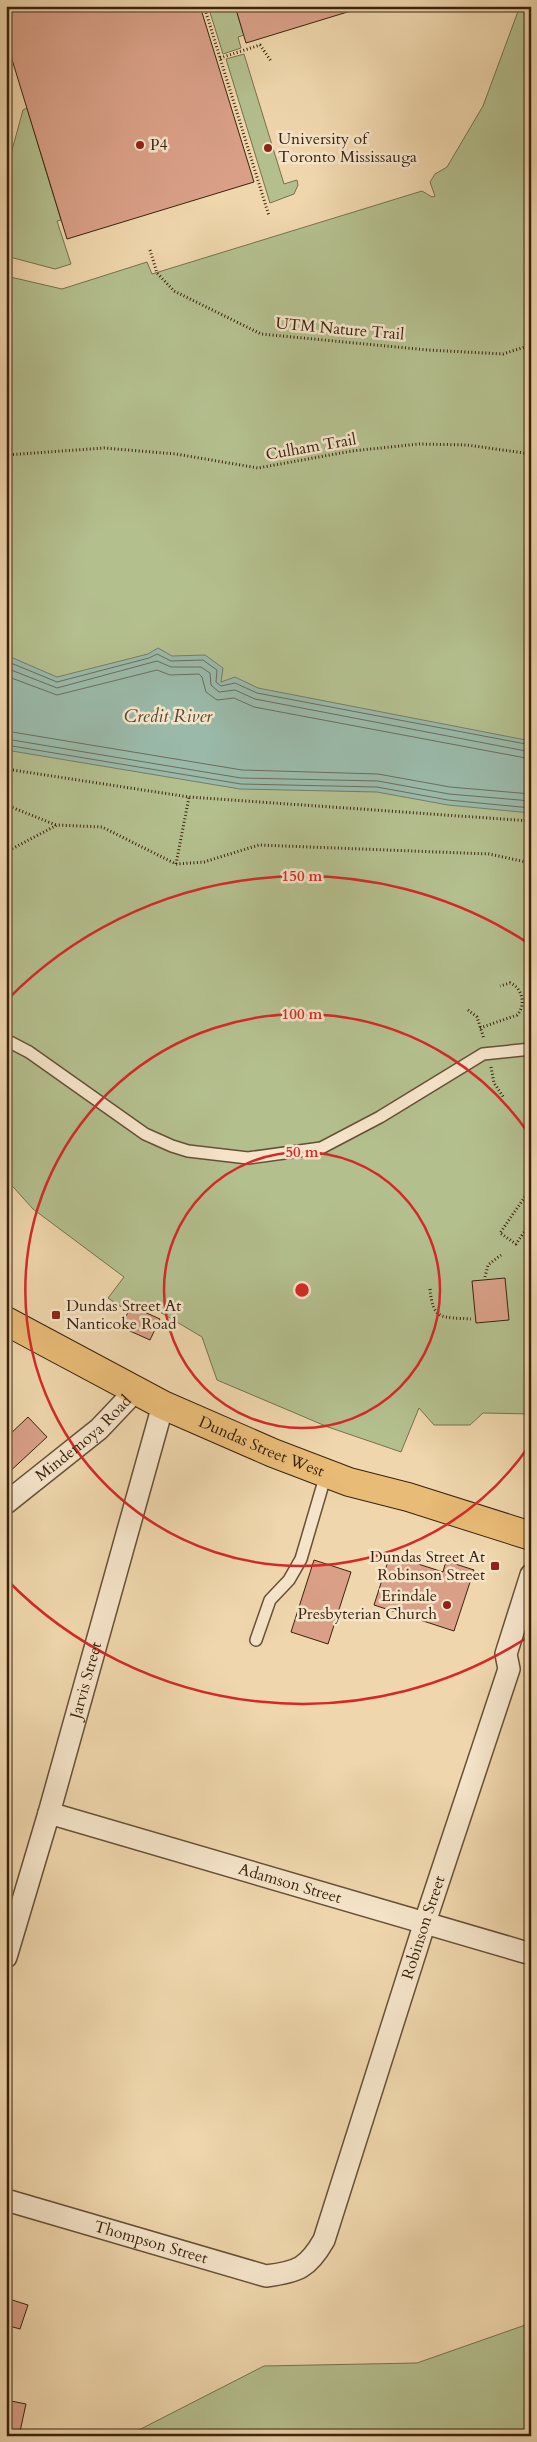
<svg xmlns="http://www.w3.org/2000/svg" width="537" height="2442" viewBox="0 0 537 2442" font-family="Cardo,serif">
<rect width="100%" height="100%" fill="#efd6ac"/>
<filter id="stains"><feTurbulence type="fractalNoise" baseFrequency=".004" numOctaves="4"/><feColorMatrix values="0 0 0 0 .2 0 0 0 0 .09 0 0 0 0 .02 0 0 0 .5 -.17"/></filter>
<radialGradient id="worn" r=".72"><stop offset=".6" stop-color="#630" stop-opacity="0"/><stop offset="1" stop-color="#630" stop-opacity=".3"/></radialGradient>
<!-- green -->
<path fill="#b4bf8e" stroke="#76714e" d="M 208,6 L 235,6 L 244,35 L 238,37 L 241,48 L 223,54 Z
M 520,6 L 531,6 L 531,1414 L 483,1413 L 470,1425 L 434,1425 L 419,1408 L 401,1452 L 328,1427 L 217,1380 L 202,1337 L 160,1312 L 131,1302 L 123,1308 L 108,1298 L 124,1277 L 33,1209 L 6,1179 L 6,276 L 62,289 L 147,262 L 152,274 L 422,191 L 432,197 L 435,196 L 430,182 L 435,174 L 447,167 L 483,106 Z
M 244,54 L 284,184 L 297,180 L 298,185 L 294,194 L 270,203 L 226,59 Z
M 27,108 L 61,220 L 57,221 L 71,264 L 55,269 L 6,256 L 6,172 L 23,110 Z
M 531,2323 L 531,2436 L 127,2436 L 264,2366 L 417,2363 Z"/>
<!-- water -->
<path fill="#9ab9a9" stroke="#737d6b" d="M 158,648 L 172,656 L 205,655 L 223,668 L 221,682 L 235,677 L 258,688 L 531,741 L 531,813 L 448,805 L 377,792 L 240,789 L 6,750 L 6,655 L 57,677 L 148,654 Z"/>
<g fill="none" stroke-linecap="round" stroke-linejoin="round">
<!-- shore -->
<path stroke="#6a6e5c" stroke-width="1" d="M 6,661 L 57,682 L 149,658 L 157,654 L 171,661 L 203,660 L 217,670 L 216,682 L 221,686 L 235,683 L 257,693 L 531,745
M 6,668 L 57,688 L 157,661 L 171,667 L 201,667 L 210,673 L 211,685 L 219,692 L 235,690 L 255,699 L 531,752
M 6,676 L 57,695 L 157,670 L 170,675 L 199,674 L 202,677 L 206,692 L 217,700 L 234,698 L 254,707 L 531,759
M 6,731 L 242,770 L 378,774 L 450,787 L 531,794
M 6,739 L 241,778 L 378,781 L 449,794 L 531,801
M 6,745 L 241,784 L 377,787 L 448,800 L 531,808"/>
</g>
<!-- building -->
<path fill="#d9a087" stroke="#39230e" d="M 6,6 L 200,6 L 254,182 L 67,239 L 6,40 Z
M 235,6 L 353,6 L 354,10 L 246,43 Z
M 505,1278 L 509,1320 L 476,1323 L 472,1281 Z
M 131,1306 L 160,1319 L 150,1340 L 121,1327 Z
M 28,1417 L 47,1437 L 6,1475 L 6,1438 Z
M 390,1555 L 443,1572 L 446,1561 L 474,1570 L 454,1631 L 374,1605 Z
M 314,1560 L 351,1572 L 328,1644 L 291,1632 Z
M 6,2298 L 28,2305 L 20,2329 L 6,2325 Z
M 6,2400 L 26,2404 L 19,2436 L 6,2436 Z"/>
<g fill="none" stroke-linecap="round" stroke-linejoin="round">
<!-- lane casing -->
<g stroke="#665036" stroke-width="14">
<path id="lane" d="M 6,1040 L 29,1052 L 145,1134 L 172,1146 L 188,1151 L 248,1158 L 321,1148 L 380,1117 L 483,1054 L 531,1049
M 256,1640 L 270,1600 L 289,1580 L 301,1559 L 326,1474"/>
</g>
<!-- street casing -->
<g stroke="#665036" stroke-width="24">
<g id="street">
<path id="s1" d="M 6,1503 L 99,1429 L 136,1390"/>
<path id="s2" d="M 49,1813 L 531,1954"/>
<path id="s3" d="M 6,1957 L 49,1813 L 163,1405"/>
<path id="s4" d="M 6,2200 L 266,2276 C 298,2272 308,2268 324,2240 L 425,1922 L 509,1669 L 506,1654 L 531,1575"/>
</g>
</g>
<!-- primary casing -->
<g stroke="#39230e" stroke-width="30">
<g id="primary">
<path id="s5" d="M 6,1321 L 163,1405 L 273,1453 L 349,1482 L 408,1497 L 531,1536"/>
</g>
</g>
<!-- path -->
<path stroke="#39230e" stroke-width="3" stroke-dasharray="1 2.5" stroke-linecap="butt" d="M 204,6 L 269,216
M 220,58 L 260,45 L 271,61
M 150,250 L 157,273 L 174,291 L 261,334 L 428,350 L 503,354 L 531,345
M 6,455 L 104,448 L 176,454 L 258,468 L 352,451 L 419,444 L 467,445 L 531,454
M 6,769 L 189,797 L 531,821
M 6,805 L 56,825
M 6,852 L 57,825 L 102,827 L 176,864 L 204,862 L 259,845 L 489,854 L 531,863
M 176,864 L 189,797
M 468,1010 L 477,1017 L 484,1039
M 480,1028 L 517,1015 C 526,1006 523,988 510,983 L 500,986
M 491,1067 L 494,1083 L 504,1098
M 531,1188 L 500,1233 L 516,1244 L 531,1222
M 485,1277 L 488,1265 L 501,1255
M 430,1289 C 433,1321 442,1317 471,1319"/>
<!-- lane -->
<use href="#lane" stroke="#f5e4c9" stroke-width="11"/>
<!-- street -->
<use href="#street" stroke="#f5e4c9" stroke-width="21"/>
<!-- primary -->
<use href="#primary" stroke="#e8bb76" stroke-width="28"/>
</g>
<!-- distance rings -->
<g fill="none" stroke="#d62828" stroke-width="2.5">
<circle cx="302" cy="1290" r="138"/>
<path d="M529 1446A276 276 0 1 1 529 1134"/>
<path d="M531 1635A414 414 0 0 1 7 1580M7 1000A414 414 0 0 1 531 945"/>
</g>
<!-- markers -->
<g fill="#8f2418" stroke="#f5e4c9" stroke-width="2">
<circle cx="140" cy="145" r="5"/>
<circle cx="268" cy="148" r="5"/>
<rect x="51" y="1310" width="10" height="10" rx="2.5"/>
<rect x="490" y="1561" width="10" height="10" rx="2.5"/>
<circle cx="447" cy="1605" r="5"/>
</g>
<g text-anchor="middle" dominant-baseline="central" stroke-width="5" stroke-linejoin="round" paint-order="stroke">
<!-- poi labels -->
<g font-size="16" fill="#39230e" stroke="#f5e4c9" text-anchor="start">
<text x="278" y="139">University of<tspan x="278" dy="18">Toronto Mississauga</tspan></text>
<text x="150" y="145">P4</text>
<text x="66" y="1306">Dundas Street At<tspan x="66" dy="18">Nanticoke Road</tspan></text>
<text x="485" y="1557" text-anchor="end">Dundas Street At<tspan x="485" dy="18">Robinson Street</tspan></text>
<text x="437" y="1596" text-anchor="end">Erindale<tspan x="437" dy="18">Presbyterian Church</tspan></text>
</g>
<!-- street labels -->
<g font-size="16" fill="#39230e" stroke="#f5e4c9">
<text transform="translate(340 329) rotate(5)">UTM Nature Trail</text>
<text transform="translate(311 447) rotate(-10)">Culham Trail</text>
<text stroke="none"><textPath href="#s1" startOffset="101">Mindemoya Road</textPath></text>
<text stroke="none"><textPath href="#s5" startOffset="285">Dundas Street West</textPath></text>
<text stroke="none"><textPath href="#s3" startOffset="288">Jarvis Street</textPath></text>
<text stroke="none"><textPath href="#s2" startOffset="251">Adamson Street</textPath></text>
<text stroke="none"><textPath href="#s4" startOffset="671">Robinson Street</textPath></text>
<text stroke="none"><textPath href="#s4" startOffset="151">Thompson Street</textPath></text>
</g>
<!-- water labels -->
<g font-size="18" font-style="italic" fill="#514835" stroke="#f5e4c9">
<text x="168" y="716">Credit River</text>
</g>
</g>
<circle cx="302" cy="1290" r="8" fill="#d62828" stroke="#f5e4c9" stroke-width="2.5"/>
<g font-size="15" text-anchor="middle" font-weight="bold" fill="#d62828" stroke="#f5e4c9" stroke-width="5" stroke-linejoin="round" paint-order="stroke">
<text x="302" y="881">150 m</text>
<text x="302" y="1019">100 m</text>
<text x="302" y="1157">50 m</text>
</g>
<!-- margin -->
<rect width="537" height="2442" fill="none" stroke="#efd6ac" stroke-width="25"/>
<rect x="8" y="8" width="522" height="2427" fill="none" stroke="#39230e" stroke-width="2.5"/>
<rect x="12" y="12" width="512" height="2417" fill="none" stroke="#39230e"/>
<rect width="100%" height="100%" filter="url(#stains)"/>
<rect width="100%" height="100%" fill="url(#worn)"/>
</svg>
